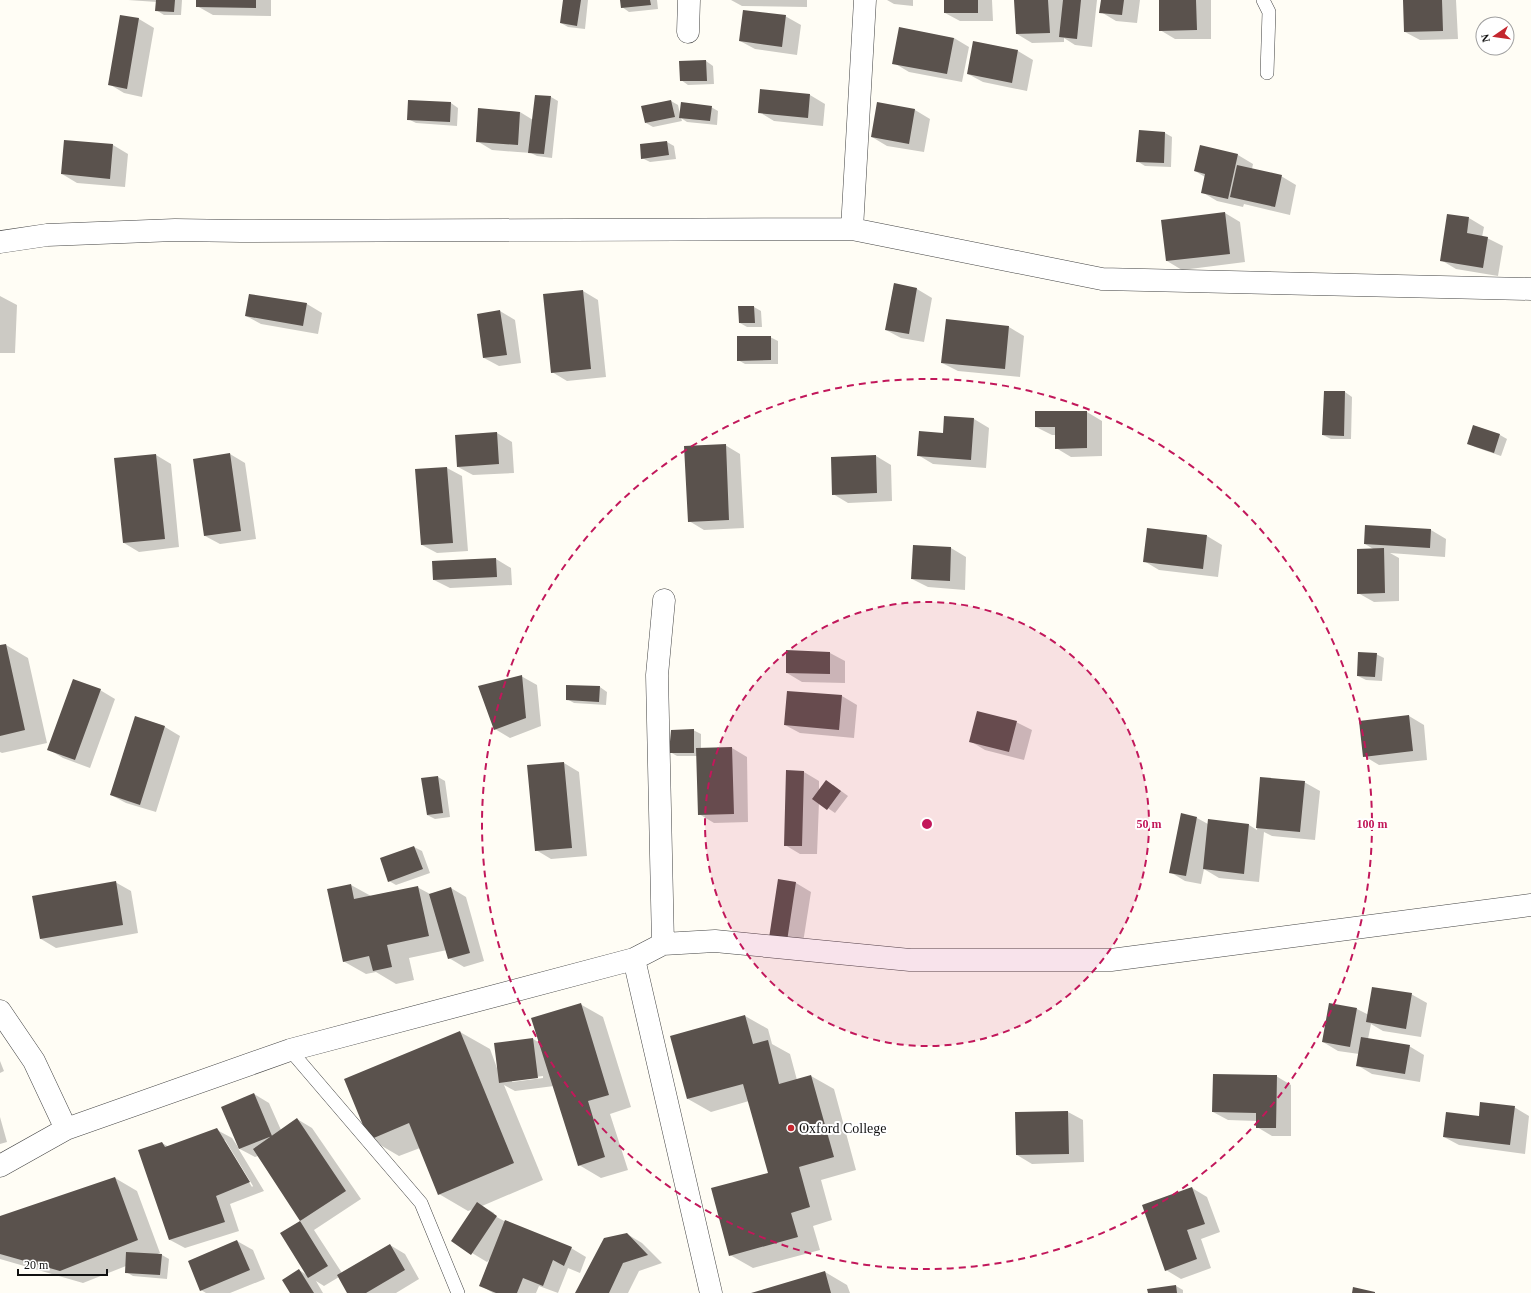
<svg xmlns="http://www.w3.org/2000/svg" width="1531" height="1293" viewBox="0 0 1531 1293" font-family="'Times New Roman',serif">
<rect width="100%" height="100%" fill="#fffdf5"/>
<!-- shadow -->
<path fill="#0003" fill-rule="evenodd" d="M 128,0 L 182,0 L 181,15 L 164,15 L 156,10 L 157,2 Z
M 197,0 L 271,0 L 271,16 L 213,15 L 197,6 Z
M 564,0 L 588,0 L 585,29 L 568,27 L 561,23 Z
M 621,0 L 657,0 L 658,9 L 629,12 L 622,7 Z
M 731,0 L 807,0 L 807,7 L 742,6 Z
M 887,0 L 913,0 L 913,6 L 894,4 Z
M 945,0 L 992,0 L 993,21 L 960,21 L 945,13 Z
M 1015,0 L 1097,0 L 1092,47 L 1075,45 L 1064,38 L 1064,42 L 1032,43 L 1017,34 Z
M 1102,0 L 1140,0 L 1137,23 L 1116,21 L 1101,12 Z
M 1160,0 L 1211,0 L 1211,39 L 1175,39 L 1160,30 Z
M 1404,0 L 1456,0 L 1458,39 L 1420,40 L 1405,32 Z
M 121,16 L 139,19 L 154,28 L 142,97 L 124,93 L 109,84 Z
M 785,16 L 801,25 L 797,55 L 755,49 L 740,41 Z
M 954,38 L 969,47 L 962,82 L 909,72 L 894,63 Z
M 1018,51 L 1033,60 L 1027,91 L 983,82 L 968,74 Z
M 706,61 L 713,66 L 714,84 L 688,85 L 681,80 Z
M 761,90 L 810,95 L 825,104 L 823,126 L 774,121 L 759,112 Z
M 551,97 L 558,101 L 552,158 L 537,156 L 531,153 L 492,150 L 477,141 L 479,109 L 520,112 L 533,120 Z
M 671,101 L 678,105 L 680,114 L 711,107 L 718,111 L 717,125 L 687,122 L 681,118 L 682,121 L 653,127 L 646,123 Z
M 451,103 L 458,108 L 457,126 L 416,123 L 408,119 Z
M 878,103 L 915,110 L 930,119 L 924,152 L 887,146 L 872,137 Z
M 1140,131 L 1165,133 L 1172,137 L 1171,167 L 1145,166 L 1137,161 Z
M 65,141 L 113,145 L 128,154 L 125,187 L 77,183 L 62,174 Z
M 667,142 L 674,146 L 676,159 L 650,162 L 642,158 Z
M 1201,146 L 1238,155 L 1253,164 L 1252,169 L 1281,176 L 1296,185 L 1290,215 L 1244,204 L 1243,207 L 1217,201 L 1202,192 L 1205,177 L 1195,171 Z
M 1225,213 L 1240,222 L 1245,262 L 1182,270 L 1167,261 L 1163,221 Z
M 1469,218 L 1484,227 L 1482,237 L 1487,238 L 1503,246 L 1498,276 L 1456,269 L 1441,260 Z
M 894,284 L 917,289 L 932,298 L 924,342 L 901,338 L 886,330 Z
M 583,291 L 598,300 L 606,377 L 567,381 L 552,372 Z
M 250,295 L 307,304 L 322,313 L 318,334 L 261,324 L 246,316 Z
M 0,296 L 17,305 L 15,353 L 0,353 Z
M 754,307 L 761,311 L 762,327 L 747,327 L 740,323 Z
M 500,311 L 515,320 L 521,363 L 499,366 L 484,358 Z
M 1009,327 L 1024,336 L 1020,377 L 958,371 L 942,363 Z
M 770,337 L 778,341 L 778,364 L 745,364 L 738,360 Z
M 1345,392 L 1352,397 L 1351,439 L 1331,439 L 1323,435 Z
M 1087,412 L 1102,421 L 1102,456 L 1071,457 L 1056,448 L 1056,435 L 1052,435 L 1036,427 Z
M 945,417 L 974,419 L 989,428 L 986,468 L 933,464 L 918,455 L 944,434 Z
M 497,433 L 512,442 L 514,473 L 473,475 L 458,467 Z
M 1500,435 L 1507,439 L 1501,456 L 1475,447 L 1468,443 Z
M 725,445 L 740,454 L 744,528 L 704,530 L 689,521 Z
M 230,454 L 245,463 L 256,539 L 220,544 L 205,536 Z
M 156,455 L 171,464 L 179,547 L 139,552 L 124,543 Z
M 876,456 L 891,465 L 892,501 L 848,503 L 833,494 Z
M 447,468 L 462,476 L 468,551 L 437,553 L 422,545 Z
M 1148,529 L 1207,536 L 1222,545 L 1218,577 L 1159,570 L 1144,561 Z
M 1431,530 L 1446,539 L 1445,557 L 1390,553 L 1399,558 L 1399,601 L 1374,602 L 1358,593 L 1375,550 L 1365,544 Z
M 914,547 L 951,548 L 966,557 L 965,590 L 928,587 L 912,579 Z
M 496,559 L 511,568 L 512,585 L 450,588 L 434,580 L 433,561 Z
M 6,645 L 28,658 L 47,743 L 2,753 L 0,752 L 0,646 Z
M 787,651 L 830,653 L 845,661 L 845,683 L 802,682 L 787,673 Z
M 1376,654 L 1384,658 L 1382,681 L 1366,680 L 1358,676 Z
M 521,676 L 537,685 L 541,726 L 510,738 L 495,729 Z
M 600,687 L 607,692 L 606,705 L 574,703 L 567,699 Z
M 100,690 L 115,699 L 90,768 L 63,758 L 48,749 Z
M 842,696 L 857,705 L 854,738 L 800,733 L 785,725 Z
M 1409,716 L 1424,725 L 1427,760 L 1379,765 L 1364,756 Z
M 135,718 L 165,727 L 180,736 L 156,812 L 126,803 L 111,795 Z
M 1016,722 L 1032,730 L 1024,760 L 985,750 L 970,741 Z
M 693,730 L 701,734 L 701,749 L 732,748 L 747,757 L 748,822 L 714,823 L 699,814 L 697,756 L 677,756 L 670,752 Z
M 564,763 L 579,772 L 587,856 L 551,859 L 536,850 Z
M 787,771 L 804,772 L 819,781 L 819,791 L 833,785 L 848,796 L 835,813 L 819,802 L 817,854 L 800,854 L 785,845 Z
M 438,777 L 445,781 L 450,817 L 435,819 L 427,815 Z
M 1261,778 L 1304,782 L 1320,791 L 1315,840 L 1272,836 L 1264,832 L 1259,882 L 1219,878 L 1204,869 L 1201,884 L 1185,881 L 1170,872 L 1197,818 L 1208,824 L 1249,825 L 1257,830 Z
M 414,847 L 422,851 L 430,873 L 396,885 L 389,881 Z
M 779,881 L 796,883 L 811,892 L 802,949 L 785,946 Z
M 115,882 L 131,891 L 138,933 L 56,948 L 41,939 L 33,897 Z
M 351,885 L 371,896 L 417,887 L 430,894 L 451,888 L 466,897 L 484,961 L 464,967 L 449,958 L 447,950 L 409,958 L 414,980 L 396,984 L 376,972 L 366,974 L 343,961 Z
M 1411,994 L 1427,1003 L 1421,1037 L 1383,1031 L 1371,1024 L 1368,1039 L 1409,1046 L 1424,1055 L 1420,1082 L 1372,1074 L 1357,1065 L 1359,1054 L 1338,1051 L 1323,1042 L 1357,1009 L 1369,1015 Z
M 580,1004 L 603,1017 L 631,1107 L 610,1114 L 628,1170 L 601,1178 L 579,1165 L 554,1086 L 515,1091 L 504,1085 L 543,1180 L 482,1206 L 496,1214 L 494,1213 L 493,1215 L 506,1222 L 571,1248 L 586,1257 L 580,1273 L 568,1268 L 558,1293 L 539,1286 L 536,1293 L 493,1293 L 480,1285 L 490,1259 L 487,1262 L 452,1241 L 474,1209 L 468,1211 L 439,1194 L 420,1148 L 399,1156 L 370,1139 L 460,1032 L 490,1049 L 497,1068 L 533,1039 L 540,1043 ZM 543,1076 L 543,1078 L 512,1082 L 512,1080 Z
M 745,1016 L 768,1029 L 772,1044 L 790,1054 L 797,1080 L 811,1076 L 834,1089 L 856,1170 L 821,1180 L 832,1220 L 813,1226 L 820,1250 L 753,1268 L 730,1255 L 769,1173 L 749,1101 L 711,1112 L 688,1099 Z
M 0,1061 L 4,1071 L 0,1073 Z
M 1276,1076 L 1291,1085 L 1291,1136 L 1272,1136 L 1257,1127 L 1257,1121 L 1228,1120 L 1213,1112 Z
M 254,1094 L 269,1103 L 281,1130 L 297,1119 L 312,1128 L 361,1199 L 314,1230 L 342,1273 L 390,1245 L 405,1254 L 419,1279 L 396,1293 L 348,1293 L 339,1277 L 324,1286 L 316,1281 L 323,1293 L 291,1293 L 299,1270 L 307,1275 L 281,1233 L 301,1221 L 258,1156 L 255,1157 L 238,1148 L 264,1191 L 230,1204 L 239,1231 L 185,1248 L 170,1240 L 162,1143 L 169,1147 L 217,1130 L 232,1138 L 238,1147 L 239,1146 ZM 223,1140 L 225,1140 L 253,1186 L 252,1187 Z
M 1514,1107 L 1529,1116 L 1525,1154 L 1459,1145 L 1444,1137 Z
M 1068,1112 L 1083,1120 L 1084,1162 L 1032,1164 L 1017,1155 Z
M 0,1117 L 7,1142 L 0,1144 Z
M 115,1178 L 137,1191 L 160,1253 L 155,1255 L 162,1255 L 169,1259 L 167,1279 L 133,1276 L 126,1272 L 126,1266 L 83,1283 L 0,1259 L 0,1217 Z
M 1192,1188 L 1207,1197 L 1220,1232 L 1201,1239 L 1211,1268 L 1181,1279 L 1166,1270 Z
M 627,1234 L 642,1243 L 662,1263 L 639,1271 L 628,1293 L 577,1293 Z
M 237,1241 L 253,1250 L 265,1279 L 230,1293 L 206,1293 L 201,1290 Z
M 825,1272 L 847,1285 L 850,1293 L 754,1293 Z
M 1176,1286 L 1183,1290 L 1183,1293 L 1149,1293 Z"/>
<!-- building -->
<path fill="#5a524d" d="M 156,0 L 175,0 L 174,12 L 155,11 Z
M 196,0 L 256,0 L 256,8 L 196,7 Z
M 563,0 L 581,0 L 577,26 L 560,23 Z
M 620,0 L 650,0 L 651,5 L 621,8 Z
M 944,0 L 978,0 L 978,13 L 944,13 Z
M 1014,0 L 1048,0 L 1050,33 L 1016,34 Z
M 1063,0 L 1081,0 L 1077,39 L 1059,37 Z
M 1101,0 L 1124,0 L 1122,15 L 1099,13 Z
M 1159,0 L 1196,0 L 1197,30 L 1159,31 Z
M 1403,0 L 1442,0 L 1443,31 L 1404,32 Z
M 743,10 L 786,15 L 782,47 L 739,41 Z
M 120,15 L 139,18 L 127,89 L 108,85 Z
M 899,27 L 954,38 L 947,74 L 892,64 Z
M 973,41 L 1018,50 L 1012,83 L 967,74 Z
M 706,60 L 707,81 L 680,81 L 679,61 Z
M 760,89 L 810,94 L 808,118 L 758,113 Z
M 535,95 L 551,96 L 544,154 L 528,153 Z
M 408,100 L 451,102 L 450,122 L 407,120 Z
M 671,100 L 675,117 L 645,123 L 641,106 Z
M 681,102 L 712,106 L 710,121 L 679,118 Z
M 877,102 L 915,109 L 909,144 L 871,137 Z
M 478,108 L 520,112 L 518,145 L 476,142 Z
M 1139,130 L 1165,132 L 1164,163 L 1136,162 Z
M 64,140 L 113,144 L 110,179 L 61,174 Z
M 667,141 L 669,155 L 641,159 L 640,144 Z
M 1200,145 L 1238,154 L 1228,199 L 1201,193 L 1205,174 L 1194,171 Z
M 1237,165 L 1282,175 L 1275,207 L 1230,197 Z
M 1225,212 L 1230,254 L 1166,261 L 1161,220 Z
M 1447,214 L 1469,217 L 1467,233 L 1488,237 L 1483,268 L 1440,261 Z
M 894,283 L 917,288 L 909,334 L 885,330 Z
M 583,290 L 591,369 L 551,373 L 543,294 Z
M 249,294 L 307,303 L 303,326 L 245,316 Z
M 738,306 L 754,306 L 755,323 L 739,323 Z
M 500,310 L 507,355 L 483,358 L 477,314 Z
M 946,319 L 1009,326 L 1005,369 L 941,363 Z
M 737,336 L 771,336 L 771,360 L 737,361 Z
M 1324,391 L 1345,391 L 1344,436 L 1322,435 Z
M 1035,411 L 1087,411 L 1087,448 L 1055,449 L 1055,427 L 1035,427 Z
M 944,416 L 974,418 L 971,460 L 917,456 L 919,431 L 943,433 Z
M 1473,425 L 1500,434 L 1494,453 L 1467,444 Z
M 497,432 L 499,464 L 457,467 L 455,435 Z
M 726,444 L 729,520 L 688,522 L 684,446 Z
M 230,453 L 241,531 L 204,536 L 193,459 Z
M 156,454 L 165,539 L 123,543 L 114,458 Z
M 876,455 L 877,493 L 832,495 L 831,457 Z
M 447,467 L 453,543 L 421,545 L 415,469 Z
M 1365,525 L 1431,529 L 1430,548 L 1364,544 Z
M 1147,528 L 1207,535 L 1203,569 L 1143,562 Z
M 913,545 L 951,547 L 950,581 L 911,579 Z
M 1384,548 L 1385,593 L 1357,594 L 1357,549 Z
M 496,558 L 497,577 L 433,580 L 432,561 Z
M 6,644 L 25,730 L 0,736 L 0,645 Z
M 786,650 L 830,652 L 830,674 L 786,673 Z
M 1358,652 L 1377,653 L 1375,677 L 1357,676 Z
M 522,675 L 526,718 L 494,730 L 478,686 Z
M 73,679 L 101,689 L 75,760 L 47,750 Z
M 566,685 L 600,686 L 599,702 L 566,700 Z
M 787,691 L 842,695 L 839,730 L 784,725 Z
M 977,711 L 1017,721 L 1009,752 L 969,742 Z
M 1409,715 L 1413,751 L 1363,757 L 1359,721 Z
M 135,716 L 165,726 L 140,805 L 110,795 Z
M 694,729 L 694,753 L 669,753 L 671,730 Z
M 732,747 L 734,814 L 698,815 L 696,748 Z
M 564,762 L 572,848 L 535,851 L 527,765 Z
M 786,770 L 804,771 L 802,846 L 784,846 Z
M 438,776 L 443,813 L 427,815 L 421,778 Z
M 1260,777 L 1305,781 L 1300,832 L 1256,828 Z
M 826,780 L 841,791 L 827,810 L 812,799 Z
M 1181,813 L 1197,817 L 1186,876 L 1169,873 Z
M 1208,819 L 1249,824 L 1244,874 L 1203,869 Z
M 414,846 L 423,869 L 388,882 L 380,858 Z
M 778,879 L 796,882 L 787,941 L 769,938 Z
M 116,881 L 123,925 L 40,939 L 32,896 Z
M 351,884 L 354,899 L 418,886 L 429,936 L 387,945 L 392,967 L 373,971 L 369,956 L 343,962 L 327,889 Z
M 451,887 L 470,953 L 448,959 L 429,894 Z
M 1372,987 L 1412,993 L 1406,1029 L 1366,1022 Z
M 581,1003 L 609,1095 L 588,1101 L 605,1157 L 578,1166 L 531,1018 Z
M 1329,1003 L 1357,1008 L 1350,1047 L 1322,1042 Z
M 745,1015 L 753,1044 L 768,1040 L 779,1084 L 811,1075 L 834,1157 L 799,1167 L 810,1207 L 791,1213 L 798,1237 L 729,1256 L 711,1188 L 768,1173 L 743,1084 L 687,1099 L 670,1036 Z
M 460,1031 L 514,1163 L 438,1195 L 409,1123 L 369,1140 L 344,1079 Z
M 1361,1037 L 1410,1045 L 1405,1074 L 1356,1066 Z
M 533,1038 L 538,1078 L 499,1083 L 494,1043 Z
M 1213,1074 L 1277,1075 L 1276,1128 L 1256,1128 L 1256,1113 L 1212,1112 Z
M 254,1093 L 272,1136 L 239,1149 L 221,1107 Z
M 1480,1102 L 1515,1106 L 1510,1145 L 1443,1137 L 1446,1112 L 1479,1116 Z
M 1068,1111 L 1069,1154 L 1016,1155 L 1015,1112 Z
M 297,1118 L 346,1191 L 300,1221 L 253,1149 Z
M 217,1128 L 250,1182 L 216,1196 L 225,1222 L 169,1240 L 138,1150 L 162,1142 L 165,1147 Z
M 115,1177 L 138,1240 L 60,1271 L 0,1254 L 0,1216 Z
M 1192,1187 L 1205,1224 L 1187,1230 L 1197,1259 L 1165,1271 L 1142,1205 Z
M 477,1202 L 497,1216 L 471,1255 L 451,1241 Z
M 505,1220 L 572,1247 L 564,1266 L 553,1260 L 543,1286 L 523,1278 L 517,1293 L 496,1293 L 479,1286 Z
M 300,1221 L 328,1266 L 308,1278 L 280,1233 Z
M 627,1233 L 648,1255 L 623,1263 L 609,1293 L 575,1293 L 604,1238 Z
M 237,1240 L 250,1270 L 200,1291 L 188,1261 Z
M 390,1244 L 405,1270 L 366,1293 L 347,1293 L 337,1275 Z
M 126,1252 L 162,1254 L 160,1275 L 125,1273 Z
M 299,1269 L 314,1293 L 290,1293 L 282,1280 Z
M 825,1271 L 831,1293 L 751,1293 Z
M 1176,1285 L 1177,1293 L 1148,1293 L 1147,1289 Z
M 1353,1287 L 1375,1292 L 1375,1293 L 1352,1293 Z"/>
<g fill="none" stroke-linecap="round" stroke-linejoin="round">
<!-- lane casing -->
<g stroke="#444" stroke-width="14">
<path id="lane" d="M 1263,0 L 1269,12 L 1267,73
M 290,1050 L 421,1203 L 458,1293"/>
</g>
<!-- street casing -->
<g stroke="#444" stroke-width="23">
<path id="street" d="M 688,32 L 689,0
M 852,229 L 865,0
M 0,242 L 47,235 L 175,230 L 241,231 L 852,229 L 1102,279 L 1531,289
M 663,944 L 657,675 L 664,600
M 634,959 L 711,1293
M 0,1011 L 34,1061 L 66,1129
M 0,1166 L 66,1129 L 290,1050 L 634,959 L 663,944 L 715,941 L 910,960 L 1111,960 L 1531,905"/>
</g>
<!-- lane -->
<use href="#lane" stroke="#fff" stroke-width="13"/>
<!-- street -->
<use href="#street" stroke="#fff" stroke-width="22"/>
</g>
<!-- distance rings -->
<circle cx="927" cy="824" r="222" fill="#c2185b" fill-opacity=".12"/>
<g fill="none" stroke="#c2185b" stroke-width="2" stroke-dasharray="7 5">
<circle cx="927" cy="824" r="222"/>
<circle cx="927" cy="824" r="445"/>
</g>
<!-- markers -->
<circle fill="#c4262e" stroke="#fff" stroke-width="1.5" cx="791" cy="1128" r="4"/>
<g text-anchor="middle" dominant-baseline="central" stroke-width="4" stroke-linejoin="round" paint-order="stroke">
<!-- poi labels -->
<g font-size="14" fill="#111" stroke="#fff" text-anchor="start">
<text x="799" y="1128">Oxford College</text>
</g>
</g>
<circle cx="927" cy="824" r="6" fill="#c2185b" stroke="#fff" stroke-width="2"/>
<g font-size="12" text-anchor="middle" font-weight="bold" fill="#c2185b" stroke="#fff" stroke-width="4" stroke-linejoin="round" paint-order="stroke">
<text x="1149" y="828">50 m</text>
<text x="1372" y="828">100 m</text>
</g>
<!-- north arrow -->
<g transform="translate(1495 36) rotate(257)"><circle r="19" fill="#ffffff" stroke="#a0a0a0"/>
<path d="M0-3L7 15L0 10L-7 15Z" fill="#c4262e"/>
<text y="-6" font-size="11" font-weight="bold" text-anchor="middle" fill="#111111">N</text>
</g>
<!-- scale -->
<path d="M18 1269v6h89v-6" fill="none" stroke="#111111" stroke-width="2"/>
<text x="24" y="1269" font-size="12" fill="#111111" stroke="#ffffff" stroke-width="3" paint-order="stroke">20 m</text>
</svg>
